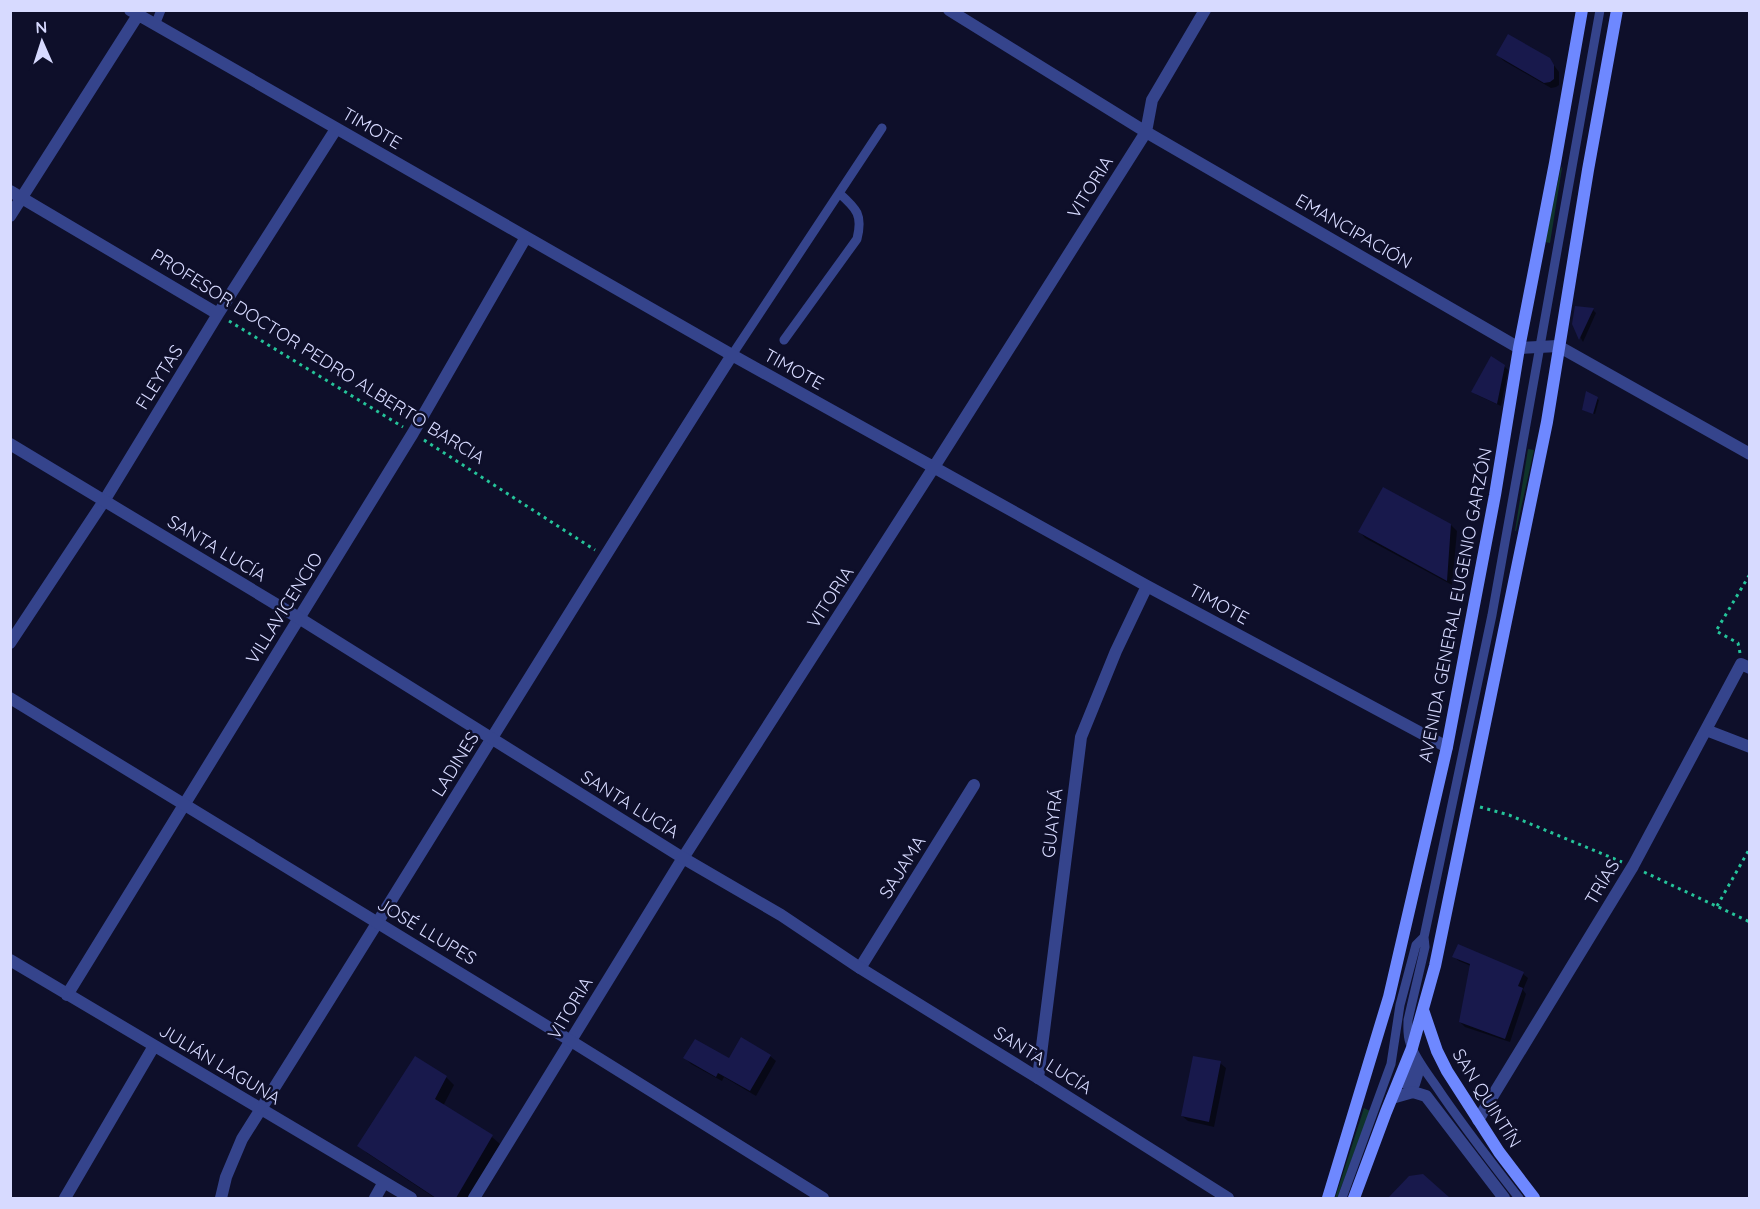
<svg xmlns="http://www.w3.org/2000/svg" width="1760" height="1209" viewBox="0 0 1760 1209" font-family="Quicksand,sans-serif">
<rect width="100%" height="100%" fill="#0e0f2a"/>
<!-- green -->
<path fill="#10342c" d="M 1561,167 L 1562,168 L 1550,243 L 1545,242 Z
M 1528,449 L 1534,450 L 1516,531 L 1515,531 Z
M 1364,1108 L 1370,1111 L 1337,1198 L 1335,1198 Z"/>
<!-- shadow -->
<path fill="#0007" d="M 1498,55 L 1549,59 L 1559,72 L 1559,85 L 1556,87 L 1551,88 L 1504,61 Z
M 1593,310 L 1596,313 L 1583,342 L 1573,324 Z
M 1504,366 L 1508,370 L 1501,406 L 1477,395 L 1473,392 Z
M 1597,399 L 1599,400 L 1595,414 L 1583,410 Z
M 1451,525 L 1457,531 L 1452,585 L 1365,538 L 1360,532 Z
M 1454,957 L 1523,974 L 1528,978 L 1523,990 L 1526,994 L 1510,1042 L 1465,1027 L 1460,1022 L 1471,966 L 1459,961 Z
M 770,1056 L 776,1061 L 756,1096 L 724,1077 L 722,1081 L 691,1064 L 685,1058 L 729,1060 Z
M 1220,1063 L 1226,1068 L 1214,1127 L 1188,1121 L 1182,1116 Z
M 446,1077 L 454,1085 L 443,1106 L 492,1137 L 500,1144 L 468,1198 L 435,1198 L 367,1153 L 359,1145 Z
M 1422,1176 L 1447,1198 L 1390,1198 L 1410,1177 Z"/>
<!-- building -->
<path fill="#18194c" d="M 1508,34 L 1550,58 L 1554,65 L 1554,79 L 1550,82 L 1544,83 L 1496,55 Z
M 1575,306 L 1594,308 L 1579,340 L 1572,324 Z
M 1491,356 L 1505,365 L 1497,404 L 1471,392 Z
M 1586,391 L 1598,397 L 1593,414 L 1582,410 Z
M 1383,487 L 1451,524 L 1447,581 L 1358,532 Z
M 1458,944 L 1524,972 L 1518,986 L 1523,988 L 1505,1039 L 1459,1022 L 1470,964 L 1452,957 Z
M 741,1037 L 771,1055 L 750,1091 L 718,1073 L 716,1077 L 683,1058 L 695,1039 L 729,1058 Z
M 415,1056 L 447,1076 L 435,1099 L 493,1135 L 456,1198 L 436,1198 L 357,1146 Z
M 1193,1056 L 1221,1061 L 1209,1122 L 1181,1116 Z
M 1423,1174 L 1450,1198 L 1388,1198 L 1409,1176 Z"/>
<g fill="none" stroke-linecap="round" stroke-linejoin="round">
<!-- path -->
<path stroke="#25c49a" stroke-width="3" stroke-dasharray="3 4.5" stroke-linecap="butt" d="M 229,321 L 403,427
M 424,440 L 595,550
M 1740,653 L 1738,643 L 1716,631 L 1750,574
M 1480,807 L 1509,815 L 1622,862
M 1644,872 L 1750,922
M 1717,906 L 1750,848"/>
<!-- service -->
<path stroke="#35448c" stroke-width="9" d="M 155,25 L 161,10
M 784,340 L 857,239 C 863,215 857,209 839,193
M 732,355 L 882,128
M 1342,1198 L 1391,1064 L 1400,1005 L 1416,945 L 1424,937
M 1519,1198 C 1491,1162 1462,1125 1436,1086 C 1427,1073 1415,1058 1410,1043 C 1407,1035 1408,1028 1408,1020 L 1425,947 L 1424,937 L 1492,615 L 1600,10"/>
<!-- pedestrian -->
<path stroke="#35448c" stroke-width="12" d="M 1412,1061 L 1416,1061 L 1419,1068 L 1414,1084 L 1406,1083 L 1405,1080 Z"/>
<!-- minor -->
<path stroke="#35448c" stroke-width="12" d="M 130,10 L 732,355 L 1147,586 L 1447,747
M 949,10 L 1146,132 L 1519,348 L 1558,346 L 1750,454
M 10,191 L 218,314
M 10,216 L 138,15
M 10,643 L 104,501 L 218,314 L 336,129
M 1706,730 L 1750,747
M 10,960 L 411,1198
M 860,968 L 974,785
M 67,995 L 413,433 L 526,237
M 1038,1078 L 1081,737 L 1116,651 L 1147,586
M 1478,1120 L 1633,866 L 1741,664 L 1750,668
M 65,1198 L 154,1046
M 221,1198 L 226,1177 L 242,1139 C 407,878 566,615 732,355
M 375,1198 L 384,1182
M 474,1198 L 683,858 L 934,467 L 1146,132 L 1152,100 L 1205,10"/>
<!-- tertiary -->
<path stroke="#35448c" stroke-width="12" d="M 10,444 L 299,618 L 683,858 L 781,915 L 860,968 L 1038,1078 L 1228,1198
M 10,698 L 571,1041 L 823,1198
M 1392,1098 L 1413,1092 L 1426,1096 L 1504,1198"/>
<!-- secondary -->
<path stroke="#6e88ff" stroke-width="12" d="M 1423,1010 L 1437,1051 L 1447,1071 L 1499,1152 L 1534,1198
M 1328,1198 L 1389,997 L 1447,747 L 1495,495 L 1519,348 L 1555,163 L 1582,10
M 1354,1198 L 1386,1112 L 1412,1048 L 1435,966 L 1547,422 L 1588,170 L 1617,10"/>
</g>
<g text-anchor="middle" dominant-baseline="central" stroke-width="5" stroke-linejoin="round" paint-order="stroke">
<!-- street labels -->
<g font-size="18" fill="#d7daff" stroke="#0e0f2a">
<text transform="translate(372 128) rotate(30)">TIMOTE</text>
<text transform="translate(1090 187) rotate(-58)">VITORIA</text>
<text transform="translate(1354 231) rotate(30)">EMANCIPACIÓN</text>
<text transform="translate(318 356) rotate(32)">PROFESOR DOCTOR PEDRO ALBERTO BARCIA</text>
<text transform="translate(794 369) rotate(29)">TIMOTE</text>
<text transform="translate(159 377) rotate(-58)">FLEYTAS</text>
<text transform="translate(217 548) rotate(31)">SANTA LUCÍA</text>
<text transform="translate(830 597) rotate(-57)">VITORIA</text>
<text transform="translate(1219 604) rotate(28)">TIMOTE</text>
<text transform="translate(1455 605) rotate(-79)">AVENIDA GENERAL EUGENIO GARZÓN</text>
<text transform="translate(284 608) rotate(-58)">VILLAVICENCIO</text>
<text transform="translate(455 764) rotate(-58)">LADINES</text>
<text transform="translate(630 804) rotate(32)">SANTA LUCÍA</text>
<text transform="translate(1052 823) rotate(-83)">GUAYRÁ</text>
<text transform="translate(902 867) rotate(-58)">SAJAMA</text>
<text transform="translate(1602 882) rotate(-59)">TRÍAS</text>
<text transform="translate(427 931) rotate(31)">JOSÉ LLUPES</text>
<text transform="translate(570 1008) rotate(-59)">VITORIA</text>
<text transform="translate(1043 1060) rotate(32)">SANTA LUCÍA</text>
<text transform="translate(220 1064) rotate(31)">JULIÁN LAGUNA</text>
<text transform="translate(1487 1098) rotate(58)">SAN QUINTÍN</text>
</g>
</g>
<!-- border -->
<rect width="1760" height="1209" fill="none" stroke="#d7daff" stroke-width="24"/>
<!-- north arrow -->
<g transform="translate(42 42) rotate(357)" stroke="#0e0f2a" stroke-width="4.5" paint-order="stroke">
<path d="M0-4.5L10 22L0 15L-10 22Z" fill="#d7daff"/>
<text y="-9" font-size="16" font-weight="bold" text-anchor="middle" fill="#d7daff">N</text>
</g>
</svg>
